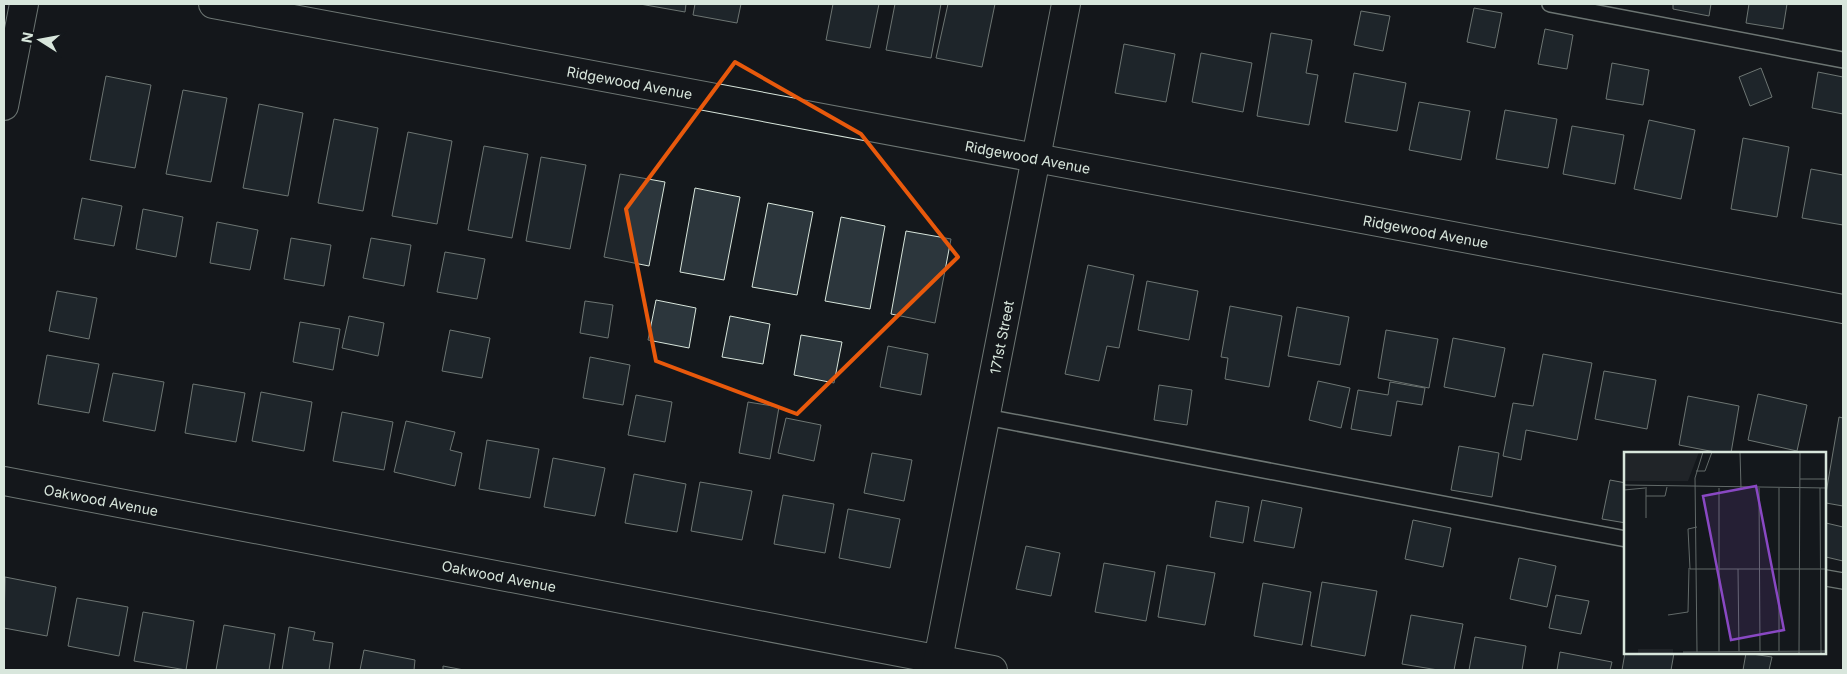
<svg xmlns="http://www.w3.org/2000/svg" width="1847" height="674" viewBox="0 0 1847 674" font-family="Inter,sans-serif">
<rect width="100%" height="100%" fill="#14181c"/>
<!-- building -->
<path fill="#2c363c" stroke="#d8e6dc" d="M 640,4 L 686,4 L 685,12 Z
M 695,4 L 741,4 L 737,23 L 693,15 Z
M 833,4 L 879,4 L 870,48 L 826,40 Z
M 895,4 L 941,4 L 931,58 L 886,50 Z
M 948,4 L 995,4 L 982,67 L 936,58 Z
M 1673,4 L 1711,4 L 1709,16 L 1673,9 Z
M 1749,4 L 1787,4 L 1783,29 L 1746,23 Z
M 1474,8 L 1502,13 L 1495,48 L 1467,42 Z
M 1361,11 L 1390,16 L 1383,51 L 1354,45 Z
M 1545,29 L 1573,35 L 1567,69 L 1538,64 Z
M 1271,33 L 1312,40 L 1306,73 L 1318,75 L 1309,125 L 1257,116 Z
M 1124,44 L 1175,54 L 1166,102 L 1115,93 Z
M 1201,53 L 1252,63 L 1243,112 L 1192,102 Z
M 1612,63 L 1649,70 L 1643,105 L 1606,99 Z
M 1761,68 L 1772,97 L 1750,106 L 1739,77 Z
M 1818,72 L 1843,77 L 1843,114 L 1812,108 Z
M 1354,73 L 1406,83 L 1397,131 L 1345,122 Z
M 106,76 L 151,85 L 135,168 L 90,160 Z
M 183,90 L 227,98 L 211,182 L 166,174 Z
M 1419,102 L 1470,111 L 1461,160 L 1409,150 Z
M 259,104 L 303,113 L 288,196 L 243,188 Z
M 1505,110 L 1557,119 L 1548,168 L 1496,159 Z
M 334,119 L 378,128 L 363,211 L 318,203 Z
M 1649,120 L 1695,130 L 1681,199 L 1634,189 Z
M 1572,126 L 1624,135 L 1615,184 L 1563,174 Z
M 408,132 L 452,141 L 437,224 L 392,216 Z
M 1743,138 L 1789,147 L 1777,217 L 1731,209 Z
M 484,146 L 528,154 L 512,238 L 468,230 Z
M 541,157 L 586,165 L 570,249 L 526,241 Z
M 1811,169 L 1843,175 L 1843,225 L 1802,218 Z
M 620,174 L 665,182 L 649,266 L 604,257 Z
M 695,188 L 740,197 L 724,280 L 680,272 Z
M 82,198 L 122,206 L 114,246 L 74,239 Z
M 768,203 L 813,212 L 797,295 L 752,287 Z
M 143,209 L 183,217 L 176,257 L 136,249 Z
M 841,217 L 885,226 L 870,309 L 825,301 Z
M 217,222 L 258,230 L 250,270 L 210,263 Z
M 906,231 L 951,239 L 935,323 L 891,314 Z
M 291,238 L 331,245 L 324,286 L 284,279 Z
M 371,238 L 411,245 L 404,286 L 363,278 Z
M 445,252 L 485,259 L 477,299 L 437,292 Z
M 1088,265 L 1134,275 L 1119,348 L 1107,346 L 1099,381 L 1065,374 Z
M 1147,281 L 1198,291 L 1189,340 L 1138,330 Z
M 57,291 L 97,298 L 89,339 L 49,331 Z
M 656,300 L 696,308 L 689,348 L 648,340 Z
M 585,301 L 613,305 L 608,338 L 580,333 Z
M 1230,306 L 1282,316 L 1269,387 L 1225,379 L 1228,358 L 1221,357 Z
M 1297,307 L 1349,317 L 1340,365 L 1288,356 Z
M 349,316 L 384,323 L 378,356 L 342,348 Z
M 730,316 L 770,324 L 763,364 L 722,357 Z
M 300,322 L 340,329 L 333,370 L 293,362 Z
M 450,330 L 490,338 L 482,378 L 442,371 Z
M 1386,330 L 1438,339 L 1429,388 L 1378,378 Z
M 801,335 L 842,342 L 834,383 L 794,375 Z
M 1453,338 L 1505,348 L 1495,397 L 1444,387 Z
M 888,346 L 928,354 L 921,395 L 880,387 Z
M 1543,354 L 1592,363 L 1577,440 L 1526,430 L 1521,460 L 1503,456 L 1513,403 L 1533,406 Z
M 47,355 L 99,364 L 89,413 L 38,404 Z
M 590,357 L 630,365 L 623,405 L 583,398 Z
M 1604,371 L 1656,380 L 1647,429 L 1595,419 Z
M 113,373 L 164,382 L 155,431 L 103,421 Z
M 1318,381 L 1350,388 L 1341,428 L 1309,420 Z
M 1390,382 L 1425,388 L 1422,405 L 1397,401 L 1391,436 L 1351,429 L 1358,390 L 1388,395 Z
M 193,384 L 245,393 L 236,442 L 185,433 Z
M 1159,385 L 1192,390 L 1187,425 L 1154,420 Z
M 261,392 L 312,402 L 304,451 L 252,441 Z
M 1758,394 L 1807,405 L 1797,451 L 1748,440 Z
M 636,395 L 672,402 L 665,442 L 628,435 Z
M 1688,396 L 1739,406 L 1731,453 L 1720,453 L 1679,445 Z
M 748,402 L 779,407 L 770,459 L 739,453 Z
M 342,412 L 393,422 L 384,470 L 333,461 Z
M 1839,417 L 1843,418 L 1843,506 L 1826,503 L 1826,493 Z
M 786,418 L 821,425 L 814,461 L 778,453 Z
M 406,421 L 455,432 L 450,450 L 462,453 L 455,486 L 394,472 Z
M 487,440 L 539,449 L 530,498 L 479,489 Z
M 1459,446 L 1499,453 L 1492,497 L 1451,490 Z
M 872,453 L 912,460 L 904,501 L 864,493 Z
M 553,458 L 605,468 L 595,516 L 544,507 Z
M 634,474 L 686,484 L 677,532 L 625,523 Z
M 1610,480 L 1626,483 L 1626,523 L 1602,519 Z
M 700,482 L 752,491 L 742,540 L 691,531 Z
M 783,495 L 834,504 L 825,553 L 774,544 Z
M 1262,500 L 1302,508 L 1294,548 L 1254,541 Z
M 1216,501 L 1249,507 L 1243,543 L 1210,537 Z
M 848,509 L 900,519 L 890,568 L 839,558 Z
M 1413,520 L 1451,528 L 1443,567 L 1405,559 Z
M 1826,523 L 1843,527 L 1843,561 L 1826,557 Z
M 1026,546 L 1060,553 L 1051,596 L 1016,589 Z
M 1519,558 L 1556,566 L 1547,607 L 1510,599 Z
M 1104,563 L 1155,572 L 1146,621 L 1095,612 Z
M 1167,565 L 1215,573 L 1205,625 L 1158,617 Z
M 5,577 L 56,587 L 47,636 L 4,628 Z
M 1322,582 L 1377,591 L 1365,656 L 1311,646 Z
M 1263,583 L 1311,592 L 1302,645 L 1254,636 Z
M 1556,595 L 1589,601 L 1581,634 L 1549,628 Z
M 77,598 L 128,607 L 119,656 L 68,646 Z
M 143,612 L 194,621 L 186,670 L 134,661 Z
M 1411,615 L 1463,624 L 1454,670 L 1438,670 L 1402,664 Z
M 224,625 L 275,634 L 269,670 L 216,670 Z
M 289,627 L 315,632 L 313,640 L 333,643 L 329,670 L 282,670 Z
M 1475,637 L 1526,646 L 1522,670 L 1469,670 Z
M 1626,647 L 1626,653 L 1674,653 L 1671,670 L 1622,670 Z
M 364,650 L 415,660 L 414,670 L 360,670 Z
M 1560,652 L 1612,662 L 1610,670 L 1557,670 Z
M 1746,653 L 1772,657 L 1769,670 L 1743,670 Z
M 443,666 L 464,670 L 443,670 Z"/>
<g fill="none" stroke-linecap="round" stroke-linejoin="round">
<!-- service casing -->
<g stroke="#d8e6dc" stroke-width="18">
<path id="service" d="M 1550,4 L 1843,60
M 986,417 L 1626,539
M 1826,578 L 1843,581"/>
</g>
<!-- minor casing -->
<g stroke="#d8e6dc" stroke-width="30">
<g id="minor">
<path id="s1" d="M 213,4 L 1843,309"/>
<path id="s2" d="M 4,481 L 993,670"/>
<path id="s3" d="M 936,670 L 1066,4"/>
</g>
</g>
<!-- tertiary casing -->
<g stroke="#d8e6dc" stroke-width="30">
<path id="tertiary" d="M 4,106 L 24,4"/>
</g>
<!-- service -->
<use href="#service" stroke="#14181c" stroke-width="15"/>
<!-- minor -->
<use href="#minor" stroke="#14181c" stroke-width="28"/>
<!-- tertiary -->
<use href="#tertiary" stroke="#14181c" stroke-width="28"/>
</g>
<!-- marked area -->
<path d="M0 0H1847V674H0ZM 735,62 L 861,134 L 958,257 L 797,414 L 656,361 L 626,209 Z" fill="#14181c" fill-opacity=".55" fill-rule="evenodd"/>
<path fill="none" stroke="#e8590c" stroke-width="4" stroke-linejoin="round" d="M 735,62 L 861,134 L 958,257 L 797,414 L 656,361 L 626,209 Z"/>
<g text-anchor="middle" dominant-baseline="central" stroke-width="4" stroke-linejoin="round" paint-order="stroke">
<!-- street labels -->
<g font-size="14" fill="#d8e6dc" stroke="#14181c">
<text stroke="none"><textPath href="#s1" startOffset="424">Ridgewood Avenue</textPath></text>
<text stroke="none"><textPath href="#s1" startOffset="829">Ridgewood Avenue</textPath></text>
<text stroke="none"><textPath href="#s1" startOffset="1234">Ridgewood Avenue</textPath></text>
<text stroke="none"><textPath href="#s3" startOffset="339">171st Street</textPath></text>
<text stroke="none"><textPath href="#s2" startOffset="99">Oakwood Avenue</textPath></text>
<text stroke="none"><textPath href="#s2" startOffset="504">Oakwood Avenue</textPath></text>
</g>
</g>
<!-- overview -->
<g transform="translate(1624 452)">
<rect width="202" height="202" fill="#14181c"/>
<path d="M 0,0 L 75,0 L 64,29 L 0,29 ZM 14,197 L 49,197 L 49,201 L 70,202 L 14,202 Z" fill="#202428"/>
<path fill="none" stroke="#626a69" stroke-width="1" d="M 116,0 L 117,36M 72,19 L 81,19 L 88,0M 176,27 L 203,27M 0,33 L 203,36M 22,35 L 22,66M 95,36 L 95,200M 135,36 L 136,199M 155,36 L 155,199M 196,36 L 197,202M 0,38 L 21,36M 22,44 L 41,44 L 43,35M 73,75 L 64,77 L 66,117 L 203,117M 114,117 L 115,199M 44,163 L 64,160 L 65,116M 59,200 L 203,199M 73,200 L 71,26 L 79,0M 175,202 L 176,0"/>
<path fill="#8948c3" fill-opacity="0.15" stroke="#8948c3" stroke-width="2.5" d="M 132,34 L 160,178 L 107,188 L 79,44 Z"/>
<rect width="202" height="202" fill="none" stroke="#d8e6dc" stroke-width="2.5"/>
</g>
<!-- border -->
<rect width="1847" height="674" fill="none" stroke="#d8e6dc" stroke-width="10"/>
<!-- north arrow -->
<g transform="translate(40 40) rotate(281)" stroke="#14181c" stroke-width="4" paint-order="stroke">
<path d="M0-4L9 19L0 12L-9 19Z" fill="#d8e6dc"/>
<text y="-8" font-size="14" font-weight="bold" text-anchor="middle" fill="#d8e6dc">N</text>
</g>
</svg>
